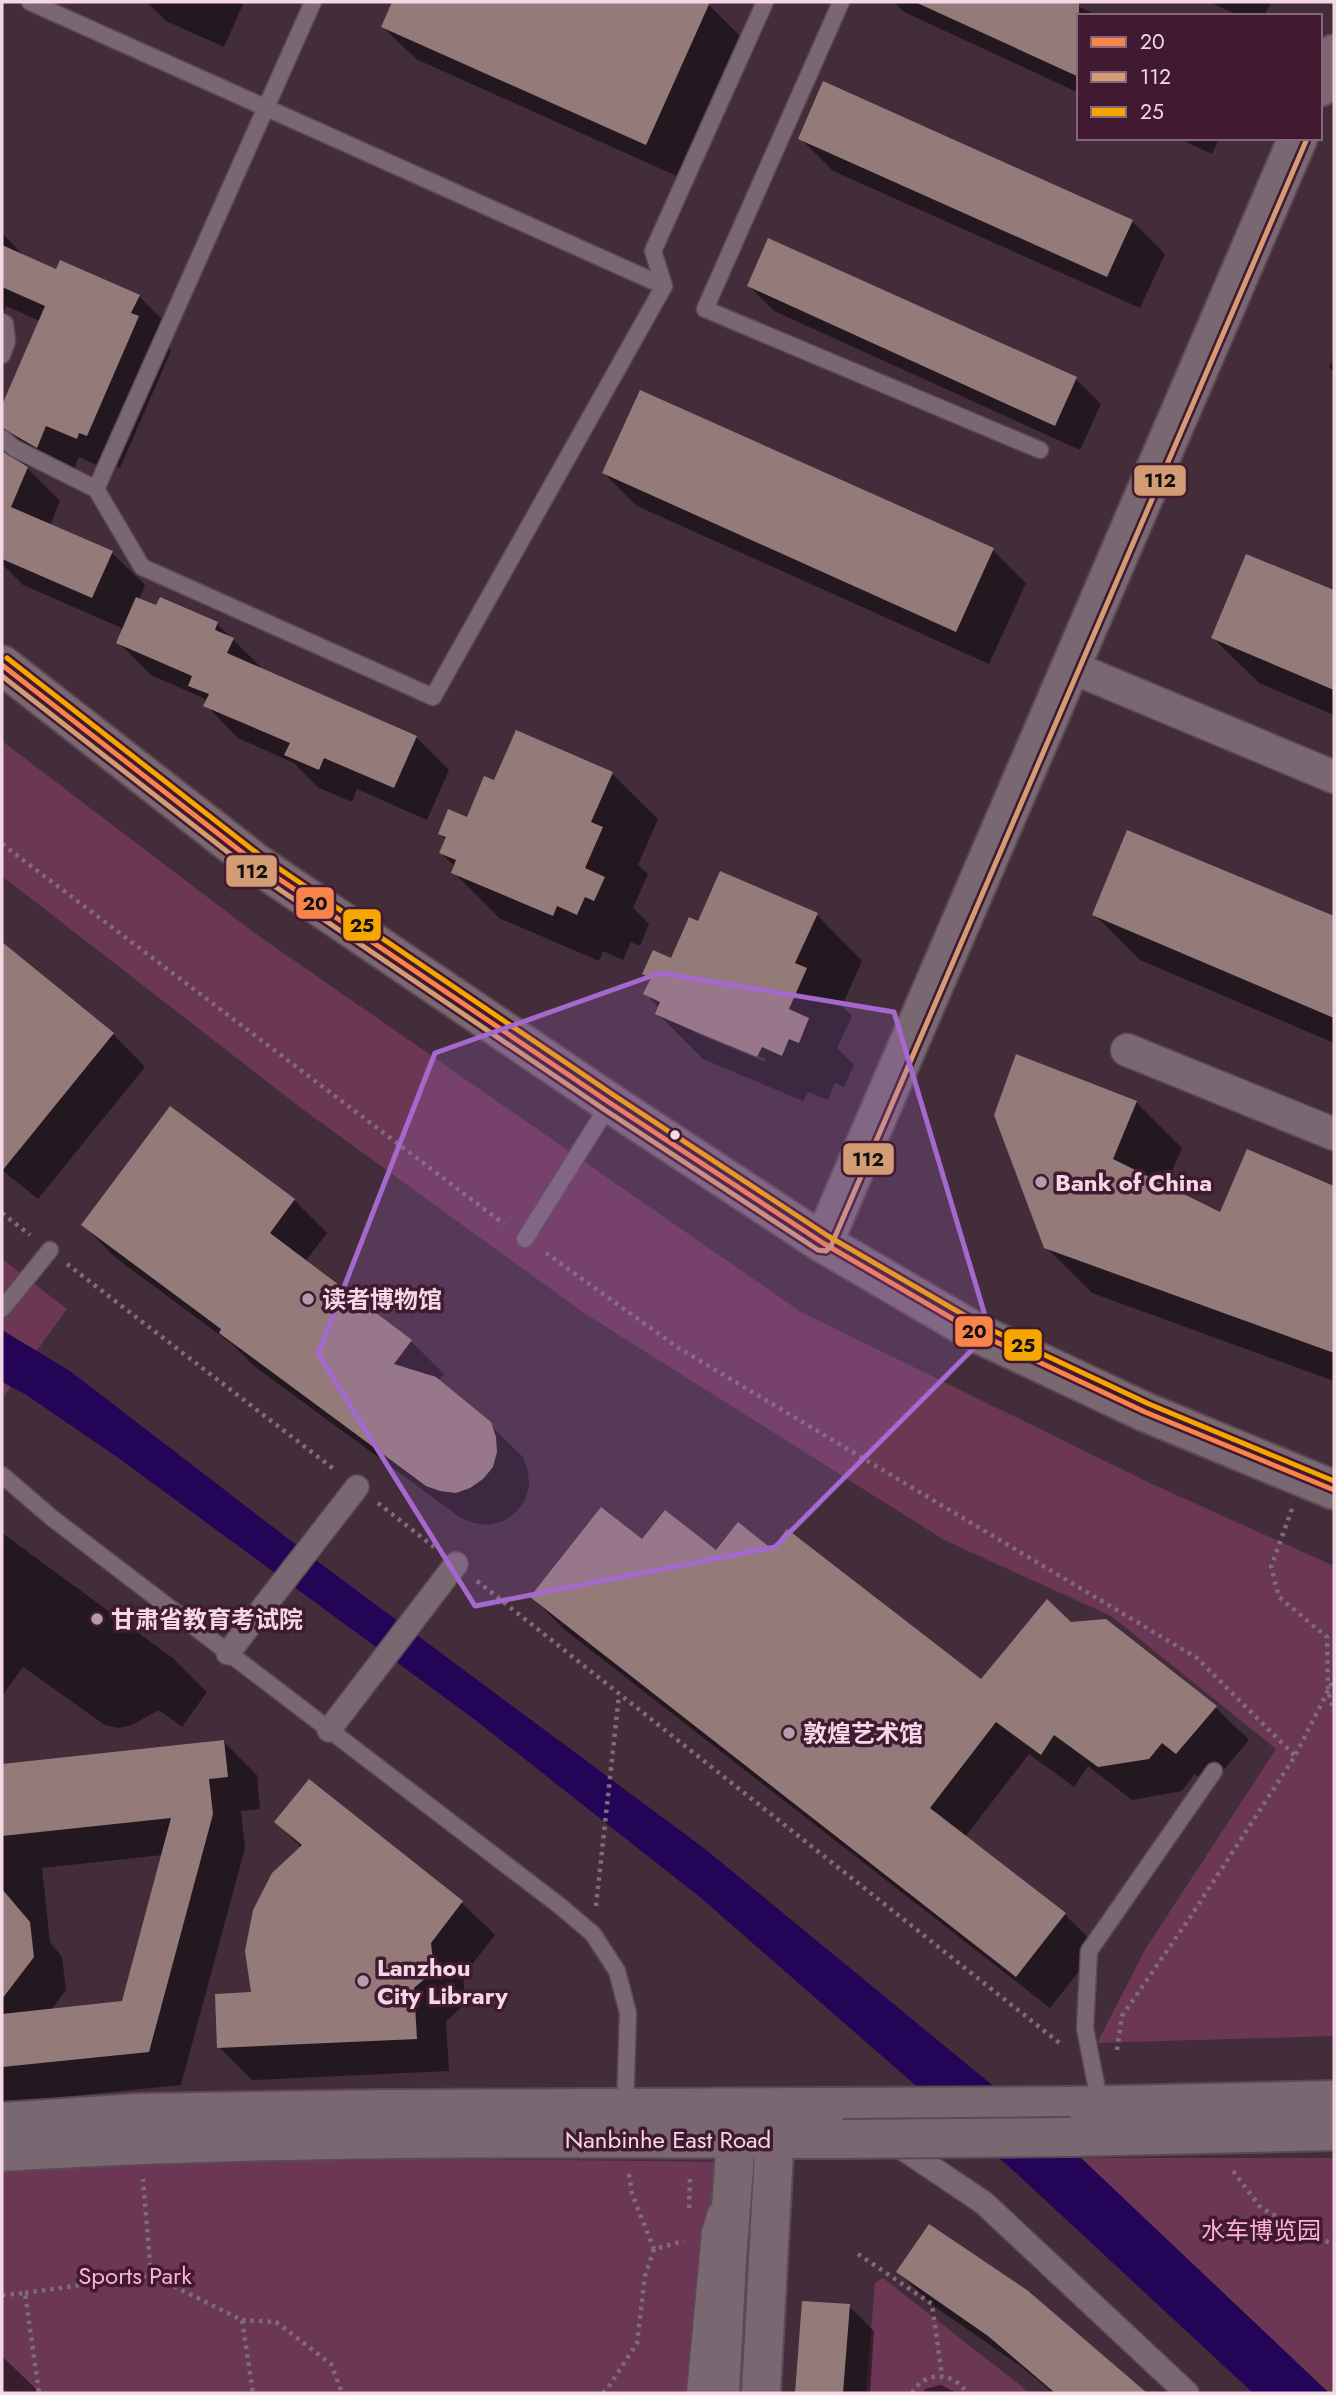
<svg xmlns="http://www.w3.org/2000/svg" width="1336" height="2395" viewBox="0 0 1336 2395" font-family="Jost,'Noto Sans SC',sans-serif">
<rect width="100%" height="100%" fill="#432d3a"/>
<!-- green -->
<path fill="#6b3754" d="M 2,741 L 256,934 L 801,1312 L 1152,1484 L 1334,1566 L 1334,2036 L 1097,2043 L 1146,1948 L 1276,1749 L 1111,1616 L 944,1540 L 584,1313 L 301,1108 L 2,876 Z
M 2,1259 L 67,1309 L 2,1399 Z
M 69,2155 L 740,2162 L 717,2393 L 2,2393 L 2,2164 Z
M 1081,2158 L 1334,2158 L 1334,2393 L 1329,2393 Z
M 883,2278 L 1030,2393 L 866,2393 L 875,2283 Z"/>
<!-- water -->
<path fill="#230457" d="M 2,1330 L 70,1371 L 321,1564 L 705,1849 L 1081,2158 L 1329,2393 L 1253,2393 L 1016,2173 L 701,1898 L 474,1719 L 117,1457 L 25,1394 L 2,1382 Z"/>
<!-- shadow -->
<path fill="#0007" fill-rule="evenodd" d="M 147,2 L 244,2 L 224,47 L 166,21 Z
M 394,2 L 702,2 L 708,4 L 741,37 L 679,177 L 416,59 L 383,27 Z
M 894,2 L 1068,2 L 1099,16 L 1079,16 L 1079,93 L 904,12 Z
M 1209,2 L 1271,2 L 1264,16 L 1240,16 Z
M 800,138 L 1132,221 L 1165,254 L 1140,308 L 833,171 Z
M 1178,138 L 1219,138 L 1212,154 Z
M 2,233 L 25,257 L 57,271 L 139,296 L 172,329 L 165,344 L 171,351 L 120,468 L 112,465 L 110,471 L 79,457 L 70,479 L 27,463 L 27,468 L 60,501 L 50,526 L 112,553 L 145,585 L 139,600 L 157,608 L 217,624 L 266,672 L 416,737 L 449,770 L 427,820 L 357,789 L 352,802 L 319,788 L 294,763 L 238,738 L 206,705 L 207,702 L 203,698 L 151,675 L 118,642 L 124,629 L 23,585 L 2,564 L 2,409 L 40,321 L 6,306 L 2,314 Z
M 749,286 L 1076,379 L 1101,404 L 1080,450 L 774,311 Z
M 1334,356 L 1334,372 L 1329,367 Z
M 604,473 L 993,550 L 1026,583 L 989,664 L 637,506 Z
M 1247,556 L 1334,592 L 1334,715 L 1259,683 L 1213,638 Z
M 517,732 L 612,774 L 658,819 L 638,865 L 648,874 L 633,908 L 649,924 L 640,946 L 631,942 L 623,960 L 603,951 L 599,961 L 499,918 L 453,872 L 455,867 L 441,853 L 447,840 L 440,833 L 468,819 L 494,782 Z
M 1128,832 L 1334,918 L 1334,1043 L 1140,960 L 1094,914 Z
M 817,915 L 862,961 L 842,1006 L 852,1016 L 837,1048 L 854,1065 L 844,1087 L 835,1083 L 828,1100 L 808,1092 L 803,1101 L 703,1059 L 657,1013 L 659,1008 L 646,994 L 651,981 L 644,974 L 672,960 L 699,923 ZM 693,1028 L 766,1059 L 765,1062 L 693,1032 Z
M 2,944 L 113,1034 L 145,1067 L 38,1199 L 2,1170 Z
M 1136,1102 L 1182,1148 L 1165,1187 L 1221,1215 L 1248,1151 L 1334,1188 L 1334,1381 L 1092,1293 L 1046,1247 Z
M 294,1200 L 327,1233 L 305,1262 L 411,1341 L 444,1374 L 438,1381 L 489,1424 L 523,1457 L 528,1471 L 529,1486 L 525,1500 L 516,1512 L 504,1521 L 489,1525 L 474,1523 L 461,1518 L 254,1366 L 232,1344 L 116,1258 L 83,1225 Z
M 2,1533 L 174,1659 L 207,1692 L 182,1727 L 159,1710 L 132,1725 L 118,1728 L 105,1725 L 23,1667 L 2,1696 Z
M 643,1542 L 716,1552 L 772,1551 L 981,1681 L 1070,1624 L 1105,1620 L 1216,1708 L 1249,1740 L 1210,1786 L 1195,1774 L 1182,1791 L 1132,1800 L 1088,1766 L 1074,1787 L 1029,1754 L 965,1837 L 1065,1915 L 1098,1947 L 1050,2008 L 565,1630 L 532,1597 Z
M 224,1742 L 257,1775 L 260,1809 L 241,1811 L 245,1848 L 181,2085 L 2,2103 L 2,1766 ZM 163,1855 L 123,2003 L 51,2010 L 66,1990 L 62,1957 L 50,1942 L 42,1868 Z
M 309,1781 L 462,1903 L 495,1935 L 463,1976 L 465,1995 L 460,2009 L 446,2021 L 449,2071 L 252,2080 L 219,2047 L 253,1994 L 301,1847 L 276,1822 Z
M 898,2272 L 1026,2292 L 1144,2393 L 1053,2393 L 1023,2368 L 931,2304 Z
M 804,2303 L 849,2306 L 874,2331 L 870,2393 L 797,2393 Z
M 2,2356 L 36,2389 L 37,2393 L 2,2393 Z
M 941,2385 L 957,2393 L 923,2393 L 925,2389 Z"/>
<!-- building -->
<path fill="#947b79" d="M 392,2 L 710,2 L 646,145 L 381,27 Z
M 915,2 L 1079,2 L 1079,77 Z
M 823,81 L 1133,220 L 1107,277 L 798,139 Z
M 768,238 L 1077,377 L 1055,426 L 747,286 Z
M 2,245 L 56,269 L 60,260 L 140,295 L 131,313 L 139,316 L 87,436 L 79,433 L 77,439 L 46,426 L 37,448 L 2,428 L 2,405 L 45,306 L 2,287 Z
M 640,390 L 994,548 L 956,632 L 602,473 Z
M 2,451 L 28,467 L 11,507 L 113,551 L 92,598 L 2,559 Z
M 1246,554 L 1334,590 L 1334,690 L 1211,638 Z
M 136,597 L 156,605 L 160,597 L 218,622 L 215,630 L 234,638 L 227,653 L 417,736 L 394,788 L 324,758 L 319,770 L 284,755 L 290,743 L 203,706 L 209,694 L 188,686 L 192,676 L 116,643 Z
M 516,730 L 613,772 L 591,822 L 603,827 L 585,868 L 605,877 L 594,901 L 585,897 L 577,915 L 557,906 L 553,916 L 451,873 L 456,860 L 439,853 L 446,837 L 438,834 L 448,809 L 467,817 L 484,776 L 494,780 Z
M 1127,830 L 1334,916 L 1334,1018 L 1092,915 Z
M 720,871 L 818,913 L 795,963 L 807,968 L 789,1009 L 809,1018 L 799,1043 L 789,1039 L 782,1056 L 762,1047 L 757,1057 L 687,1028 L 655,1014 L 660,1002 L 643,994 L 651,978 L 642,974 L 653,950 L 671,958 L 689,917 L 698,921 Z
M 2,942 L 114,1033 L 2,1171 Z
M 1016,1054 L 1137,1101 L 1113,1159 L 1220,1212 L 1247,1149 L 1334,1186 L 1334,1353 L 1044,1248 L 994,1115 Z
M 170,1106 L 295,1199 L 270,1233 L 412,1340 L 394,1364 L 436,1377 L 491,1422 L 496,1437 L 497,1452 L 493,1467 L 483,1479 L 470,1488 L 456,1493 L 440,1491 L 426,1486 L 219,1333 L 221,1329 L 81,1225 Z
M 601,1507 L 642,1539 L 665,1510 L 716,1550 L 738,1522 L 772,1549 L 787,1529 L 981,1679 L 1047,1599 L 1071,1622 L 1106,1619 L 1217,1706 L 1176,1754 L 1162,1743 L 1149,1759 L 1098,1767 L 1054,1735 L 1041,1755 L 996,1722 L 930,1808 L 1066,1913 L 1016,1977 L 530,1597 Z
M 224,1740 L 228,1777 L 209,1779 L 213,1814 L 149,2052 L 2,2067 L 2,2014 L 122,2001 L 171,1818 L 2,1836 L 2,1764 Z
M 309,1779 L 463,1901 L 431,1943 L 433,1961 L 432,1969 L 428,1976 L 414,1988 L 417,2039 L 217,2048 L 215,1994 L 251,1992 L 245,1951 L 253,1910 L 272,1873 L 302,1845 L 274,1822 Z
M 2,1889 L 30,1922 L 34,1957 L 2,1999 Z
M 929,2224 L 1027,2290 L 1147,2393 L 1055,2393 L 988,2336 L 896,2272 Z
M 802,2301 L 850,2304 L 843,2393 L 795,2393 Z"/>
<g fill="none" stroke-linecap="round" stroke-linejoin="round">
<!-- service casing -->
<g stroke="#5d4954" stroke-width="19">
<path id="service" d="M 30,2 L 664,286
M 313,2 L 96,489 L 142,567 L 433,697 L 664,286 L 653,251 L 765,2
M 841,2 L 705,309 L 1040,450
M 2,322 L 5,324 L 7,341 L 2,355
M 2,438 L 14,448 L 96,489
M 525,1239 L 610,1103
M 2,1309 L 50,1250
M 2,1475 L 52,1518 L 560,1906 L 593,1934 L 617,1971 L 628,2013 L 625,2109
M 1100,2105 L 1085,2028 L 1089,1951 L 1214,1771
M 695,2393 L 710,2232 L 716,2212"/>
</g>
<!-- pedestrian casing -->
<g stroke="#5d4954" stroke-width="26">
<path id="pedestrian" d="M 228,1653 L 357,1487
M 329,1730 L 456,1564
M 892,2141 L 984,2203 L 1187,2393"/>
</g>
<!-- minor casing -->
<g stroke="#5d4954" stroke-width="35">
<path id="minor" d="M 1071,667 L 1334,777
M 1127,1050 L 1334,1134"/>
</g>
<!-- secondary casing -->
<g stroke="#5d4954" stroke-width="42">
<path id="secondary" d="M 1320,87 L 1334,54
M 2,665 L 257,864 L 610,1103 L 823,1243 L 977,1333 L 1145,1412 L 1334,1490
M 823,1243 L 1298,138
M 2,2122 L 138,2113 L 385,2109 L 1070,2106 L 1334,2100
M 1071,2137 L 1334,2131
M 2,2152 C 282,2135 563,2138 843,2139
M 720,2393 L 727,2260 L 738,2114
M 761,2393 L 776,2114"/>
</g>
<!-- path -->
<path stroke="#7d6d76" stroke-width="4.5" stroke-dasharray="3.5 5" stroke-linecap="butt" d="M 2,844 L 504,1224
M 2,1213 L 30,1235
M 546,1253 L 677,1347 L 1197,1658 L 1295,1756
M 67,1264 L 335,1470
M 378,1503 L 434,1547
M 1292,1509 L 1271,1567 L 1279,1597 L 1327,1637 L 1328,1691 L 1334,1711
M 477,1581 L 1062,2045
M 596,1906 L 619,1695
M 1117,2050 L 1122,2016 L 1191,1916 L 1295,1756 L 1334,1679
M 1233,2171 L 1261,2208 L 1315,2237 L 1334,2244
M 629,2174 L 632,2194 L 654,2249
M 689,2208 L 690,2175
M 858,2254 L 932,2304 L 942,2376
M 151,2275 L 242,2320 L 253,2393
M 25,2293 L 151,2275 L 143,2179
M 2,2295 L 25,2293 L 39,2393
M 242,2320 L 276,2322 L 331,2364 L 342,2393
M 603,2393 L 608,2388 L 637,2343 L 645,2276 L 654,2249 L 684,2241
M 912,2393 C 925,2370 954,2372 967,2393"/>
<!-- service -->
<use href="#service" stroke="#796771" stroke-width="16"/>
<!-- pedestrian -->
<use href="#pedestrian" stroke="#796771" stroke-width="23"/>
<!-- minor -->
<use href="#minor" stroke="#796771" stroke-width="32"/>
<!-- secondary -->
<use href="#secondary" stroke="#796771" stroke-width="38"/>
<!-- secondary-bridge casing -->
<g stroke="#5d4954" stroke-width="42" stroke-linecap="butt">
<path id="secondary-bridge" d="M 843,2139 L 1071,2137"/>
</g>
<!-- secondary-bridge -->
<use href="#secondary-bridge" stroke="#796771" stroke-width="38"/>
<!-- bus-1 casing -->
<g stroke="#411930" stroke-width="10">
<path id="bus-1" d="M 2,665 L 257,864 L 610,1103 L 823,1243 L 977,1333 L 1145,1412 L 1334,1490"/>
</g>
<!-- bus-2 casing -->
<g stroke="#411930" stroke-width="10">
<path id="bus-2" d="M 2,676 L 252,871 L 605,1110 L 818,1250 L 826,1251 L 831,1246 L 1306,141"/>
</g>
<!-- bus-3 casing -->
<g stroke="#411930" stroke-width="10">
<path id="bus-3" d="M 7,658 L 262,857 L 615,1096 L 828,1236 L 981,1325 L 1149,1404 L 1334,1481"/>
</g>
<!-- bus-1 -->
<use href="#bus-1" stroke="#f8844c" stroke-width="5"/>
<!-- bus-2 -->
<use href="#bus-2" stroke="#d39c74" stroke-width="5"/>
<!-- bus-3 -->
<use href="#bus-3" stroke="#f7a600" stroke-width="5"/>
</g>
<!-- marked area -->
<path fill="#a568cd" fill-opacity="0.2" stroke="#a568cd" stroke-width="5" stroke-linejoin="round" d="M 660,973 L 894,1012 L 990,1332 L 775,1547 L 475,1606 L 318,1354 L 435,1053 Z"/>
<!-- markers -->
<circle fill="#f4d8e6" stroke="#411930" stroke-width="2.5" cx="675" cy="1135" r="6"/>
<g fill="#b69caa" stroke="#411930" stroke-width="2.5">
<circle cx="1041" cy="1182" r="7"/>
<circle cx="308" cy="1299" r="7"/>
<circle cx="97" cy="1619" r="7"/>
<circle cx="789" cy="1733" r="7"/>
<circle cx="363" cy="1981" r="7"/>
</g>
<g text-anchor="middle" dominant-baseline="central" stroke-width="7" stroke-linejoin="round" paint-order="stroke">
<!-- poi labels -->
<g font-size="24" font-weight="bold" fill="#f4d8e6" stroke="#411930" text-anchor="start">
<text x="1055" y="1182">Bank of China</text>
<text x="322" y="1299">读者博物馆</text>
<text x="111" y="1619">甘肃省教育考试院</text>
<text x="803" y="1733">敦煌艺术馆</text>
<text x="377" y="1967">Lanzhou<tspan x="377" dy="28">City Library</tspan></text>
</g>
<!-- street labels -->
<g font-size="24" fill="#f4d8e6" stroke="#411930">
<text x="668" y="2139">Nanbinhe East Road</text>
</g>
<!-- park labels -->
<g font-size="24" fill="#fcb1d8" stroke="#411930">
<text x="1261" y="2230">水车博览园</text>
<text x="135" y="2275">Sports Park</text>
</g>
</g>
<g stroke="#411930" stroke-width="2.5">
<rect x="1133" y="464" width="54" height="33" rx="7" fill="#d39c74"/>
<rect x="225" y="854" width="53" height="34" rx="7" fill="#d39c74"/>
<rect x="295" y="886" width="40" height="34" rx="7" fill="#f8844c"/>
<rect x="342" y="908" width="40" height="34" rx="7" fill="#f7a600"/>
<rect x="842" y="1142" width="53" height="34" rx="7" fill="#d39c74"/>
<rect x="954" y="1315" width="40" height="33" rx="7" fill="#f8844c"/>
<rect x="1003" y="1328" width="40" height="34" rx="7" fill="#f7a600"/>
</g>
<g font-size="19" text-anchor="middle" font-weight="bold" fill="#111">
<text x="1160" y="487">112</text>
<text x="252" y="878">112</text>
<text x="315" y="910">20</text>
<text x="362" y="932">25</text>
<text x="868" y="1166">112</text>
<text x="974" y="1338">20</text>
<text x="1023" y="1352">25</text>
</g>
<!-- border -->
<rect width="1336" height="2395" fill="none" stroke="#f4d8e6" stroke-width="7"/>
<!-- legend -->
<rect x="1077" y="14" width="245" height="126" fill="#411930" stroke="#896579" stroke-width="2"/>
<rect x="1091" y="37" width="35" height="10" fill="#f8844c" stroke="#896579" stroke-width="2"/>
<text x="1140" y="49" font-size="21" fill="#f4d8e6">20</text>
<rect x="1091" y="72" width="35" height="10" fill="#d39c74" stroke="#896579" stroke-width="2"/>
<text x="1140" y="84" font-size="21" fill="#f4d8e6">112</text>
<rect x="1091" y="107" width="35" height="10" fill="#f7a600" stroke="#896579" stroke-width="2"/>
<text x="1140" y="119" font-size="21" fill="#f4d8e6">25</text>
</svg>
